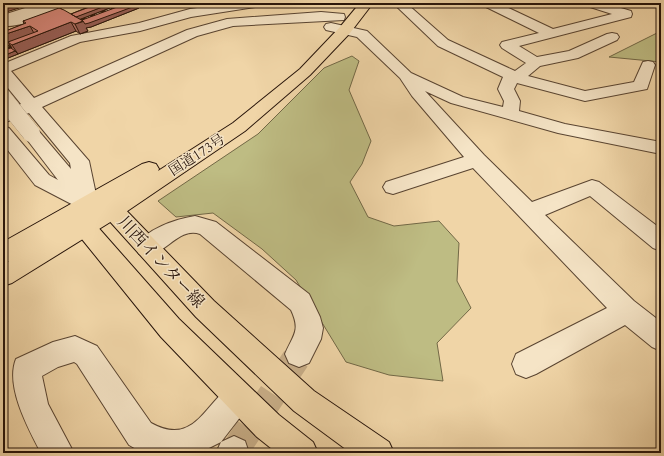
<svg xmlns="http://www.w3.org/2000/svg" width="664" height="456" viewBox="0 0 664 456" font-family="Cardo,'Noto Serif JP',serif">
<rect width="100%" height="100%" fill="#f0d5a7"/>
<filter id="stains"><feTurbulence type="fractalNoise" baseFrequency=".005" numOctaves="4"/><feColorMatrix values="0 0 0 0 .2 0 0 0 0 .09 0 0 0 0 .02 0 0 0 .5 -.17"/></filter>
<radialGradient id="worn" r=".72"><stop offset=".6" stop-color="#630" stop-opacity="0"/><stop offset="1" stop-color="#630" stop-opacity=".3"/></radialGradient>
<!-- green -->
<path fill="#bebc83" stroke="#726846" d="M 661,31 L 661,62 L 609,57 Z
M 352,56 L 359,61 L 349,90 L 371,141 L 362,164 L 350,182 L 368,217 L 394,226 L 439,221 L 459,243 L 457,281 L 471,308 L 437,343 L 443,381 L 389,375 L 346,362 L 296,280 L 262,249 L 213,213 L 176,217 L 158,201 L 258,134 L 324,68 Z"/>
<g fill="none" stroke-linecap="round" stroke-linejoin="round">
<!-- minor-tunnel -->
<path stroke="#c8ae88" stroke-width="28" stroke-dasharray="28 14" stroke-linecap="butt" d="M 234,452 L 299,354"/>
<!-- minor casing -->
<g stroke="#594431" stroke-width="2">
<path id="minor" d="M 41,3 L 57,3 L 61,9 C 56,17 12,28 3,26 L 3,15 Z
M 231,3 L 261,3 L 259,6 L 255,7 L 191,17 L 140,31 L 80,42 L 11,71 L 34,98 L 187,30 L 227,19 L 321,12 L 344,14 L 345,17 L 344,20 L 233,26 L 197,36 L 42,107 L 89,161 L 98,204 L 95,209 L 88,212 L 81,209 L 35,185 L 3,144 L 3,126 L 9,128 L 49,175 L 58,180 L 22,133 L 25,129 L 31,127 L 37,129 L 71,169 L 70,163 L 29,113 L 3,123 L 3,112 L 21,104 L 3,82 L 3,64 L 71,36 L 139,23 L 190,9 Z
M 393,3 L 406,3 L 448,40 L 515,71 L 526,63 L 502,48 L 500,45 L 502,42 L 539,33 L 484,6 L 482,3 L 498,3 L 553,29 L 612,14 L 587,6 L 585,3 L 604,3 L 631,11 L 632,14 L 631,17 L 519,46 L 537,57 L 569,51 L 607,34 L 612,33 L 617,34 L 619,37 L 617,40 L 578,58 L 540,66 L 528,76 L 585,91 L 634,82 L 643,62 L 648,61 L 653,62 L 655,65 L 647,89 L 585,101 L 517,83 L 514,89 L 520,101 L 519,111 L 565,124 L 661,142 L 661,154 L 558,133 L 451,103 L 425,91 L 484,155 L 532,202 L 592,180 L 599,182 L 661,229 L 661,251 L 653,248 L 590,196 L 545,215 L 634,301 L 661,322 L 661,351 L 652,347 L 625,325 L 536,374 L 526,378 L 516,374 L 512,364 L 516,354 L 607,308 L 473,168 L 393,194 L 386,192 L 383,187 L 386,182 L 464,157 L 412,96 L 400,78 L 357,37 L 326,30 L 324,27 L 326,24 L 331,23 L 367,31 L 411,73 L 463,97 L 503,107 L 504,101 L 498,89 L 503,77 L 438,46 Z
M 418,3 L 432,3 L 430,6 L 420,6 Z
M 195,216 L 216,222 L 309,294 L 320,317 L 323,328 L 321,339 L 309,363 L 299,367 L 289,363 L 285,354 C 293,335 301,331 291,310 L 200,234 C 176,226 163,262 139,254 L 136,247 C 145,229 176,219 195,216 Z
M 75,336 L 97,346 L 151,423 C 198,449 206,396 238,382 L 248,387 L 253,397 L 248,407 L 221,442 L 234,436 L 245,441 L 249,453 L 216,453 L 221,442 L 199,453 L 143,453 L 129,445 L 77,364 L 74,362 L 58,367 L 42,376 L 48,404 L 74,453 L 41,453 C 28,428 5,386 16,359 L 53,342 Z"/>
</g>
<!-- major casing -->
<g stroke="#27140a" stroke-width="2">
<path id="major" d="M 88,196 L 120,204 L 214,301 L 314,391 L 389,442 L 394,453 L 351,453 L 294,411 L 196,317 L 105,216 L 97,214 L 96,225 L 179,319 L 279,415 L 313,442 L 318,453 L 277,453 L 257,437 L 161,337 L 77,233 C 72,223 75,208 81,199 Z"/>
</g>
<!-- highway casing -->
<g stroke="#27140a" stroke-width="2">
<path id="highway" d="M 360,3 L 373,3 L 350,33 L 310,75 L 245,131 L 120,216 L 12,283 L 3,286 L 3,264 L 9,261 L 3,262 L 3,242 L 142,164 L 149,162 L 156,164 L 159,169 L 158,171 L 233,123 L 300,69 L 340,27 Z"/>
</g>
<!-- minor -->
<use href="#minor" fill="#f5e4c6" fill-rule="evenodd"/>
<!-- major -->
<use href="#major" fill="#f0d5a7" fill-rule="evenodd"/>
<!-- highway -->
<use href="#highway" fill="#f0d5a7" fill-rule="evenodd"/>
<!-- rail casing -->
<g stroke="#27140a" stroke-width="3">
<path id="rail" d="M 75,23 L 126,3
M 3,50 L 22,43"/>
</g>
<!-- rail -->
<use href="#rail" stroke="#f5e4c6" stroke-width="2" stroke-dasharray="5.5" stroke-linecap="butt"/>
<!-- minor-bridge casing -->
<g stroke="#594431" stroke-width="18" stroke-linecap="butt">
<path id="minor-bridge" d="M 3,98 L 31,133"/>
</g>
<!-- minor-bridge -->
<use href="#minor-bridge" stroke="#f5e4c6" stroke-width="18"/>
</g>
<!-- wall -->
<path fill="#bb766c" stroke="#27140a" d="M 82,3 L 123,3 L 80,19 L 82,20 L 138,5 L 139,8 L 91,27 L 86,28 L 88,31 L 80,34 L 76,31 L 3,60 L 12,48 L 10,45 L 7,46 L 7,47 L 3,48 L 3,32 L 24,24 L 23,21 L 71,14 L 88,7 Z"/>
<!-- shaded-wall -->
<path fill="#996058" stroke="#27140a" d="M 3,3 L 26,3 L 19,8 L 3,13 Z
M 86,3 L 101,3 L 88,8 Z
M 113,3 L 123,3 L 73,22 L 72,18 Z
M 138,5 L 139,8 L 91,27 L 86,28 L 88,31 L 80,34 L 75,24 Z
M 71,22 L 76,31 L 18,54 L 12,45 Z
M 30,26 L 35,35 L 8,42 L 10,45 L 7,46 L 7,47 L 3,48 L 3,44 L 5,44 L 3,41 L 3,35 Z
M 15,51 L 18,54 L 3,60 L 3,56 Z"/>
<!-- building -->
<path fill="#da897d" stroke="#27140a" d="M 100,3 L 113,3 L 76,17 L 71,14 Z
M 128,3 L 135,3 L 138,5 L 89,23 L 85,24 L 83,21 L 82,20 Z
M 59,8 L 64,10 L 83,21 L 75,24 L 71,22 L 12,45 L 8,42 L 38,31 L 30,26 L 3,35 L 3,32 L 26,23 L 23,21 Z
M 11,48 L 15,51 L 3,56 L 3,50 Z"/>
<g text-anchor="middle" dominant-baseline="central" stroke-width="3" stroke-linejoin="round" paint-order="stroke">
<!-- street labels -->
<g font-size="14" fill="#27140a" stroke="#f5e4c6">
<text transform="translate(197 155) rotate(-33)">国道173号</text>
</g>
<!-- near-street labels -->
<g font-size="17" fill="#27140a" stroke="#f5e4c6">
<text transform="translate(161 262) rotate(47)">川西インター線</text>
</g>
</g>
<!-- margin -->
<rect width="664" height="456" fill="none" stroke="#f0d5a7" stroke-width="16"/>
<rect x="4" y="4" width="656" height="448" fill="none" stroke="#27140a" stroke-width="2"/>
<rect x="8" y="8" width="648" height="440" fill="none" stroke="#27140a"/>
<rect width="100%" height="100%" filter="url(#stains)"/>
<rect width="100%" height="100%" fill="url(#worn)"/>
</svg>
